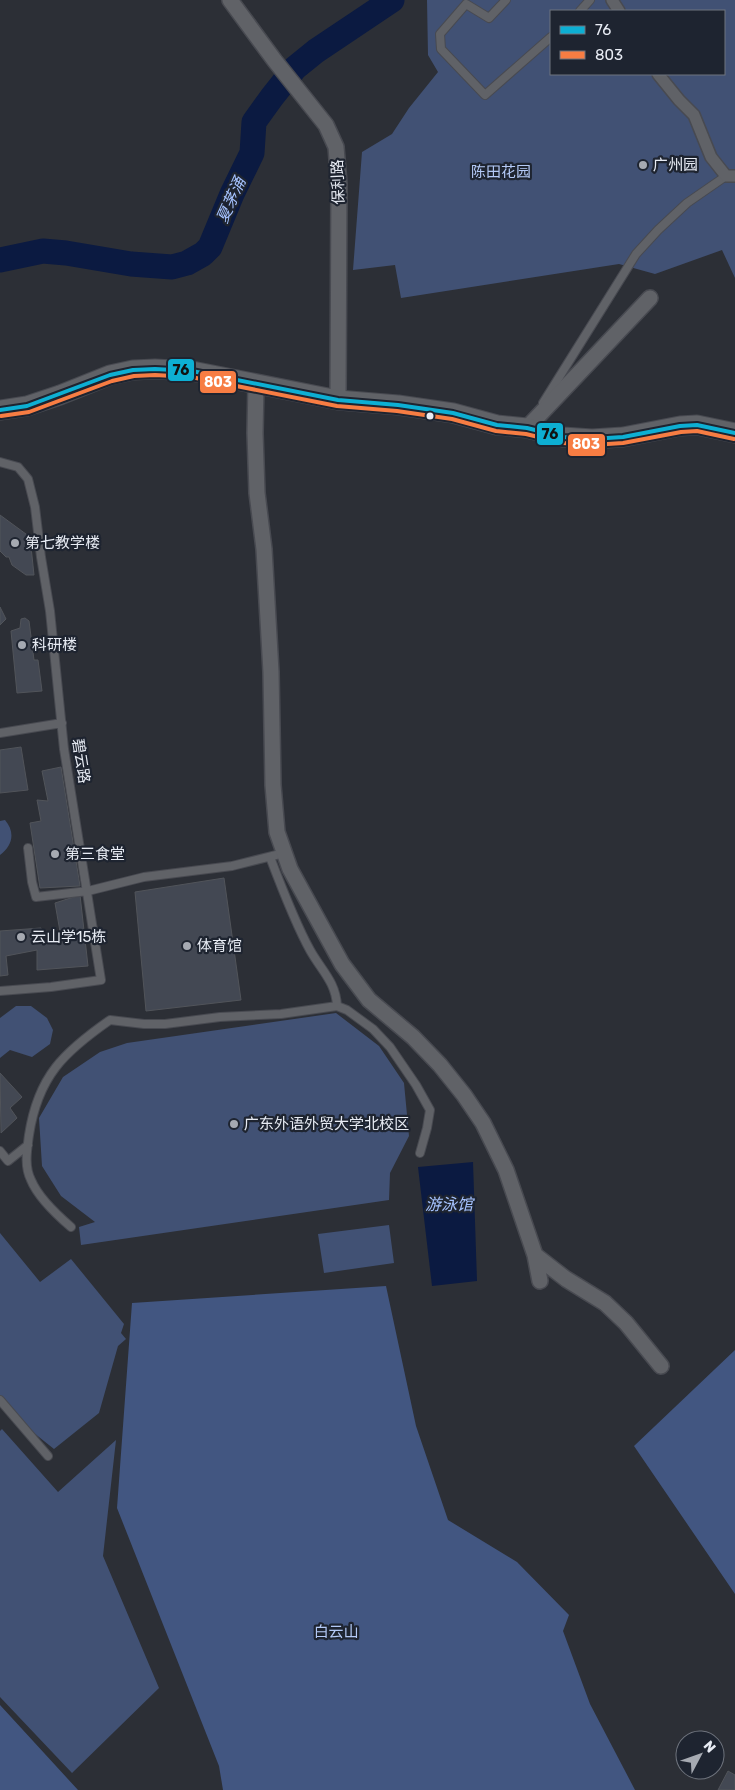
<svg xmlns="http://www.w3.org/2000/svg" width="735" height="1790" viewBox="0 0 735 1790" font-family="Rubik,'Noto Sans SC',sans-serif">
<rect width="100%" height="100%" fill="#2c2f36"/>
<!-- green -->
<path fill="#415174" fill-rule="evenodd" d="M 427,0 L 735,0 L 735,278 L 722,250 L 655,274 L 619,264 L 401,298 L 395,265 L 353,270 L 362,152 L 392,134 L 409,108 L 438,72 L 428,55 ZM 551,11 L 724,11 L 724,74 L 551,74 Z
M 5,820 C 16,833 12,846 0,855 L 0,821 Z
M 16,1006 L 31,1006 L 47,1018 L 53,1030 L 50,1044 L 32,1057 L 10,1050 L 0,1058 L 0,1018 Z
M 336,1013 L 379,1046 L 404,1083 L 409,1136 L 390,1173 L 389,1200 L 81,1245 L 79,1227 L 95,1222 L 61,1196 L 42,1166 L 39,1118 L 63,1077 L 100,1052 L 127,1043 Z
M 389,1225 L 394,1263 L 324,1273 L 318,1234 Z
M 0,1233 L 40,1282 L 71,1259 L 124,1324 L 121,1333 L 126,1339 L 118,1346 L 99,1413 L 54,1449 L 0,1406 Z
M 2,1429 L 58,1492 L 116,1440 L 103,1556 L 159,1688 L 72,1773 L 0,1697 L 0,1431 Z"/>
<!-- forest -->
<path fill="#425681" d="M 386,1286 L 416,1426 L 448,1520 L 517,1562 L 569,1615 L 563,1631 L 590,1704 L 635,1790 L 223,1790 L 219,1766 L 117,1508 L 132,1303 Z
M 735,1350 L 735,1594 L 634,1446 Z
M 0,1705 L 78,1790 L 0,1790 Z"/>
<!-- water -->
<path fill="#0b1a41" d="M 473,1162 L 477,1281 L 432,1286 L 418,1167 Z"/>
<g fill="none" stroke-linecap="round" stroke-linejoin="round">
<!-- river -->
<path stroke="#0b1a41" stroke-width="25" d="M 0,260 L 43,251 L 66,253 L 131,264 L 172,267 L 187,263 L 203,254 L 210,247 L 232,194 L 252,153 L 254,122 L 272,97 L 295,68 L 316,51 L 392,0"/>
</g>
<!-- building -->
<path fill="#434853" stroke="#51545a" d="M 0,515 L 30,537 L 34,575 L 26,575 L 12,565 L 9,557 L 6,557 L 0,551 Z
M 0,607 L 6,619 L 0,625 Z
M 25,618 L 29,621 L 34,660 L 38,660 L 42,691 L 17,693 L 11,631 L 20,628 L 21,619 Z
M 21,747 L 28,790 L 0,793 L 0,750 Z
M 61,767 L 80,886 L 40,888 L 30,823 L 41,821 L 37,800 L 48,801 L 42,771 Z
M 224,878 L 241,1000 L 146,1011 L 135,892 Z
M 80,895 L 88,966 L 37,970 L 37,950 L 6,956 L 8,975 L 0,976 L 0,931 L 41,928 L 43,944 L 62,943 L 55,903 Z
M 0,1073 L 22,1097 L 10,1108 L 17,1118 L 1,1133 Z
M 728,1771 L 735,1775 L 735,1790 L 718,1790 Z"/>
<g fill="none" stroke-linecap="round" stroke-linejoin="round">
<!-- service casing -->
<g stroke="#484a51" stroke-width="10">
<path id="service" d="M 506,0 L 489,18 L 466,4 L 440,34 L 441,49 L 485,95 L 551,37
M 580,11 L 590,0
M 543,403 L 636,254 L 658,230 L 687,203 L 726,176
M 0,462 L 18,467 L 28,479 L 35,507 L 41,557 L 50,611 L 64,749 L 101,980 L 51,987 L 0,991
M 0,733 L 62,723
M 28,848 L 32,882 L 36,897 L 88,891 L 144,877 L 232,866 L 284,853
M 270,857 C 281,886 295,923 310,950 C 321,970 336,982 337,1006
M 0,1151 L 8,1161 L 28,1145
M 71,1227 C 57,1215 38,1197 31,1180 C 24,1166 27,1150 29,1135 C 38,1076 64,1052 110,1020 L 144,1024 L 165,1024 L 220,1017 L 281,1014 L 337,1006 L 347,1010 L 373,1029 L 390,1047 L 416,1085 L 430,1110 L 427,1128 L 420,1153
M 0,1400 L 48,1456"/>
</g>
<!-- pedestrian casing -->
<g stroke="#484a51" stroke-width="14">
<path id="pedestrian" d="M 612,0 L 619,11
M 658,74 L 679,100 L 694,115 L 711,157 L 726,176 L 735,176"/>
</g>
<!-- minor casing -->
<g stroke="#484a51" stroke-width="18">
<path id="minor" d="M 230,0 L 275,61 L 326,125 L 336,147 L 339,184 L 338,400
M 256,383 L 255,433 L 257,493 L 264,549 L 271,672 L 273,785 L 277,832 L 290,869 L 342,964 L 369,1000 L 413,1037 L 440,1065 L 464,1095 L 483,1123 L 506,1170 L 535,1255 L 540,1281
M 527,428 L 650,298
M 535,1255 L 566,1279 L 605,1303 L 626,1323 L 661,1366"/>
</g>
<!-- tertiary casing -->
<g stroke="#484a51" stroke-width="21">
<path id="tertiary" d="M 0,410 L 27,406 L 60,395 L 110,375 L 133,370 L 155,369 L 192,371 L 338,400 L 398,405 L 453,413 L 497,425 L 527,428 L 563,437 L 592,439 L 623,437 L 680,426 L 697,425 L 735,433"/>
</g>
<!-- service -->
<use href="#service" stroke="#606267" stroke-width="8"/>
<!-- pedestrian -->
<use href="#pedestrian" stroke="#606267" stroke-width="11"/>
<!-- minor -->
<use href="#minor" stroke="#606267" stroke-width="15"/>
<!-- tertiary -->
<use href="#tertiary" stroke="#606267" stroke-width="19"/>
<!-- bus-1 casing -->
<g stroke="#1e2430" stroke-width="8">
<path id="bus-1" d="M 0,410 L 27,406 L 110,375 L 133,370 L 155,369 L 192,371 L 338,400 L 398,405 L 453,413 L 497,425 L 527,428 L 563,437 L 592,439 L 623,437 L 680,426 L 697,425 L 735,433"/>
</g>
<!-- bus-2 casing -->
<g stroke="#1e2430" stroke-width="8">
<path id="bus-2" d="M 1,416 L 29,412 L 112,381 L 134,376 L 155,375 L 191,377 L 337,406 L 397,411 L 452,419 L 496,431 L 526,434 L 563,443 L 592,445 L 623,443 L 681,432 L 697,431 L 734,439"/>
</g>
<!-- bus-1 -->
<use href="#bus-1" stroke="#0dafd3" stroke-width="4"/>
<!-- bus-2 -->
<use href="#bus-2" stroke="#f77d43" stroke-width="4"/>
</g>
<!-- markers -->
<g fill="#a6aab2" stroke="#1e2430" stroke-width="2">
<circle cx="643" cy="165" r="5"/>
<circle cx="15" cy="543" r="5"/>
<circle cx="22" cy="645" r="5"/>
<circle cx="55" cy="854" r="5"/>
<circle cx="21" cy="937" r="5"/>
<circle cx="187" cy="946" r="5"/>
<circle cx="234" cy="1124" r="5"/>
</g>
<circle fill="#e8ecf4" stroke="#1e2430" stroke-width="2" cx="430" cy="416" r="4.5"/>
<g text-anchor="middle" dominant-baseline="central" stroke-width="4.5" stroke-linejoin="round" paint-order="stroke">
<!-- poi labels -->
<g font-size="15" fill="#e8ecf4" stroke="#1e2430" text-anchor="start">
<text x="653" y="165">广州园</text>
<text x="25" y="543">第七教学楼</text>
<text x="32" y="645">科研楼</text>
<text x="65" y="854">第三食堂</text>
<text x="31" y="937">云山学15栋</text>
<text x="197" y="946">体育馆</text>
<text x="244" y="1124">广东外语外贸大学北校区</text>
</g>
<!-- park labels -->
<g font-size="15" fill="#b4caf7" stroke="#1e2430">
<text x="501" y="172">陈田花园</text>
<text x="336" y="1632">白云山</text>
</g>
<!-- street labels -->
<g font-size="15" fill="#e8ecf4" stroke="#1e2430">
<text transform="translate(338 182) rotate(-92)">保利路</text>
<text transform="translate(81 761) rotate(81)">碧云路</text>
</g>
<!-- water labels -->
<g font-size="16" font-style="italic" fill="#a5c2fe" stroke="#1e2430">
<text transform="translate(231 200) rotate(-66)">夏茅涌</text>
<text x="449" y="1204">游泳馆</text>
</g>
</g>
<g stroke="#1e2430" stroke-width="2">
<rect x="167" y="358" width="28" height="24" rx="5" fill="#0dafd3"/>
<rect x="199" y="370" width="38" height="24" rx="5" fill="#f77d43"/>
<rect x="536" y="422" width="28" height="24" rx="5" fill="#0dafd3"/>
<rect x="567" y="433" width="39" height="24" rx="5" fill="#f77d43"/>
</g>
<g font-size="14" text-anchor="middle" font-weight="bold" fill="#fff">
<text x="218" y="387">803</text>
<text x="586" y="449">803</text>
</g>
<g font-size="14" text-anchor="middle" font-weight="bold" fill="#111">
<text x="181" y="375">76</text>
<text x="550" y="439">76</text>
</g>
<!-- legend -->
<rect x="550" y="10" width="175" height="65" fill="#1e2430" stroke="#6f747e"/>
<rect x="560" y="26" width="25" height="8" fill="#0dafd3" stroke="#6f747e"/>
<text x="595" y="35" font-size="15" fill="#e8ecf4">76</text>
<rect x="560" y="51" width="25" height="8" fill="#f77d43" stroke="#6f747e"/>
<text x="595" y="60" font-size="15" fill="#e8ecf4">803</text>
<!-- north arrow -->
<g transform="translate(700 1755) rotate(49)"><circle r="24" fill="#1e2430" stroke="#6f747e"/>
<path d="M0-4L9 19L0 12L-9 19Z" fill="#a6aab2"/>
<text y="-8" font-size="14" font-weight="bold" text-anchor="middle" fill="#e8ecf4">N</text>
</g>
</svg>
